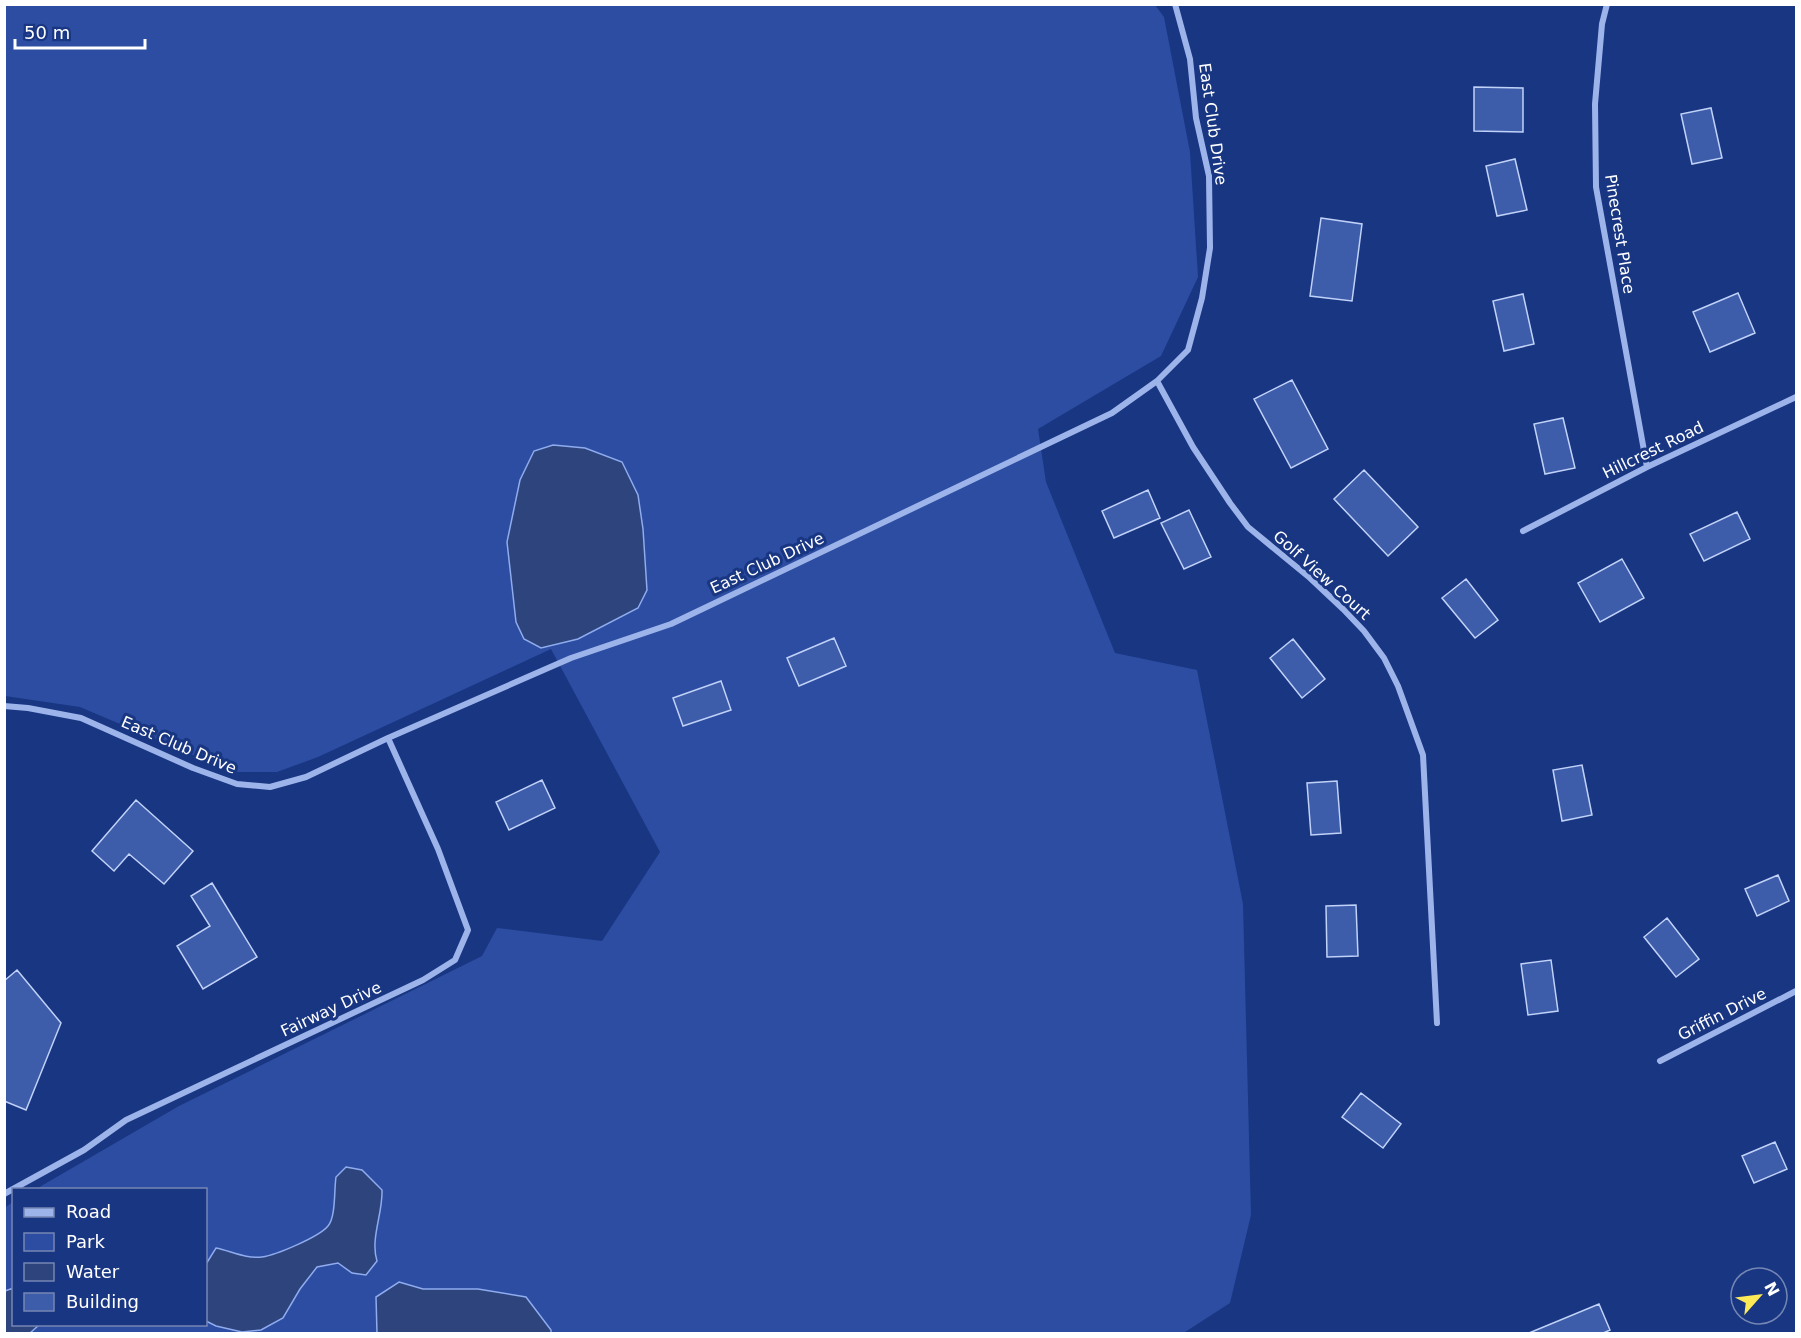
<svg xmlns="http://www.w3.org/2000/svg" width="1801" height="1338" viewBox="0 0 1801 1338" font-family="'DejaVu Sans',sans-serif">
<rect width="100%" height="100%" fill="#193682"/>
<!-- green -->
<path fill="#2c4da1" d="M 5,5 L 1155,5 L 1164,17 L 1190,152 L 1198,277 L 1161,356 L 1038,429 L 1046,482 L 1115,653 L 1197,670 L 1243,904 L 1251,1215 L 1230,1303 L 1182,1334 L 5,1333 L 4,1208 L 13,1202 L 14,1324 L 206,1324 L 206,1190 L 36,1189 L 179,1106 L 482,956 L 497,928 L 602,941 L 660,852 L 551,649 L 318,757 L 277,772 L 233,772 L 80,707 L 5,696 Z"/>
<!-- water -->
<path fill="#2e447d" stroke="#8facee" stroke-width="1.5" d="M 553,445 L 585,448 L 622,462 L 638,495 L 643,529 L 647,590 L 638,608 L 578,639 L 541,648 L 524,639 L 516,622 L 507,542 L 520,480 L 534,451 Z
M 346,1167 L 362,1170 L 382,1190 C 383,1213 370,1239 377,1261 L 366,1275 L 352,1273 L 338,1263 L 317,1267 L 300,1289 L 283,1318 L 261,1330 L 242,1332 L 216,1326 L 206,1321 L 206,1264 L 216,1248 C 231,1251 246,1259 262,1257 C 276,1255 319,1237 328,1226 C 336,1217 334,1189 336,1177 Z
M 399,1282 L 423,1289 L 478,1289 L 526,1297 L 551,1330 L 551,1333 L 377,1333 L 376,1297 Z
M 13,1288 L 14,1324 L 39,1325 L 30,1333 L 5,1333 L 5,1291 Z"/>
<!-- building -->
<path fill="#3d5caa" stroke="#c1d2f8" stroke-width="1.5" d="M 1474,87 L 1523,88 L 1523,132 L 1474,131 Z
M 1711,108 L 1722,158 L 1692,164 L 1681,114 Z
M 1515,159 L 1527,210 L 1497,216 L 1486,166 Z
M 1321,218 L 1362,224 L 1352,301 L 1310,296 Z
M 1738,293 L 1755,333 L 1710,352 L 1693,312 Z
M 1523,294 L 1534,344 L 1504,351 L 1493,301 Z
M 1292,380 L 1328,449 L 1291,468 L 1254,399 Z
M 1563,418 L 1575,468 L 1545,474 L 1534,424 Z
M 1364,470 L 1418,527 L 1388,556 L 1334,499 Z
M 1148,490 L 1160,518 L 1114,538 L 1102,511 Z
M 1189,510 L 1211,557 L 1184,569 L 1161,523 Z
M 1737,512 L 1750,539 L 1704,561 L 1690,534 Z
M 1622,559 L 1644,598 L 1600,622 L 1578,583 Z
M 1466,579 L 1498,620 L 1475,638 L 1442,598 Z
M 834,638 L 846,666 L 799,686 L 787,658 Z
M 1293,639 L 1325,679 L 1302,698 L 1270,658 Z
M 721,681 L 731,710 L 683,726 L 673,698 Z
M 1582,765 L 1592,815 L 1562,821 L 1553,770 Z
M 542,780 L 555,808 L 509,830 L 496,802 Z
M 1337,781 L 1341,833 L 1311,835 L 1307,783 Z
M 136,800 L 193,851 L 164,884 L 129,854 L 114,871 L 92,851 Z
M 1778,875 L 1789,901 L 1757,916 L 1745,889 Z
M 212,883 L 257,957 L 203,989 L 177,946 L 210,926 L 191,896 Z
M 1356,905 L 1358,956 L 1327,957 L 1326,906 Z
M 1667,918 L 1699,959 L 1676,977 L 1644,937 Z
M 1551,960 L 1558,1011 L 1528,1015 L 1521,964 Z
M 17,970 L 61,1023 L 26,1110 L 4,1101 L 4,981 Z
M 1361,1093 L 1401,1124 L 1383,1148 L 1342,1117 Z
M 1775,1142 L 1787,1169 L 1754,1183 L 1742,1156 Z
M 1599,1304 L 1610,1330 L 1601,1334 L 1529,1333 Z"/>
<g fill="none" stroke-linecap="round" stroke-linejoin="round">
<!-- minor -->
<path stroke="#9db4eb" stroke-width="6" d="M 1607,4 L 1602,24 L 1595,104 L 1596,187 L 1647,467
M 1157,381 L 1193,447 L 1230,503 L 1248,527 L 1310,578 L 1343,609 L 1364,631 L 1384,658 L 1398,686 L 1423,755 L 1437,1023
M 1523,531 L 1647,467 L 1796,397
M 4,706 L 28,708 L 81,718 L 193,768 L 237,784 L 270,787 L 306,777 L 388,738 L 571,658 L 671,624 L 1112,413 L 1157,381 L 1188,350 L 1202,298 L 1210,248 L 1209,176 L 1196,118 L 1190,59 L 1175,4
M 1660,1061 L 1796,991
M 4,1194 L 84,1150 L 126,1120 L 423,980 L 455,960 L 468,930 L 438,849 L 388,738"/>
</g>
<g text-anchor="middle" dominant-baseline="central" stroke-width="6" stroke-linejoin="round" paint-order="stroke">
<!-- street labels -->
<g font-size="16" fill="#fff" stroke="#193682">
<text transform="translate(1213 124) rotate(82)">East Club Drive</text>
<text transform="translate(1620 234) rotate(81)">Pinecrest Place</text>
<text transform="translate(1653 450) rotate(-26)">Hillcrest Road</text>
<text transform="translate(767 563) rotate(-25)">East Club Drive</text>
<text transform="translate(1322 575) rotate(42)">Golf View Court</text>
<text transform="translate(179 745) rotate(23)">East Club Drive</text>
<text transform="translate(331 1009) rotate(-25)">Fairway Drive</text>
<text transform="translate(1722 1014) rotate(-27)">Griffin Drive</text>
</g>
</g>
<!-- border -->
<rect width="1801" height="1338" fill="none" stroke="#ffffff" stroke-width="12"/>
<!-- legend -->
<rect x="12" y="1188" width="195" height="138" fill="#193682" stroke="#7586b4" stroke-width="1.5"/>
<rect x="24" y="1208" width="30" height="9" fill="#9db4eb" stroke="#7586b4" stroke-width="1.5"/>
<text x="66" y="1218" font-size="18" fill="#ffffff">Road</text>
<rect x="24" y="1233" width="30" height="18" fill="#2c4da1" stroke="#7586b4" stroke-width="1.5"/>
<text x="66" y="1248" font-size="18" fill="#ffffff">Park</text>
<rect x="24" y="1263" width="30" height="18" fill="#2e447d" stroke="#7586b4" stroke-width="1.5"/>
<text x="66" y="1278" font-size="18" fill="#ffffff">Water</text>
<rect x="24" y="1293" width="30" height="18" fill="#3d5caa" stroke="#7586b4" stroke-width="1.5"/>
<text x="66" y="1308" font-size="18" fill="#ffffff">Building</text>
<!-- north arrow -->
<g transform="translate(1759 1296) rotate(62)"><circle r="28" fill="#193682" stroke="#7586b4" stroke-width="1.5"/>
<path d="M0-4.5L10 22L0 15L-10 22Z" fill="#fee957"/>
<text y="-9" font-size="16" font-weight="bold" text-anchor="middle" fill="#ffffff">N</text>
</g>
<!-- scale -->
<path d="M15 39v9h130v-9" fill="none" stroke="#ffffff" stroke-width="3"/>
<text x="24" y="39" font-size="18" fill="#ffffff" stroke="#193682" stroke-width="4.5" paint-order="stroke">50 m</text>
</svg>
